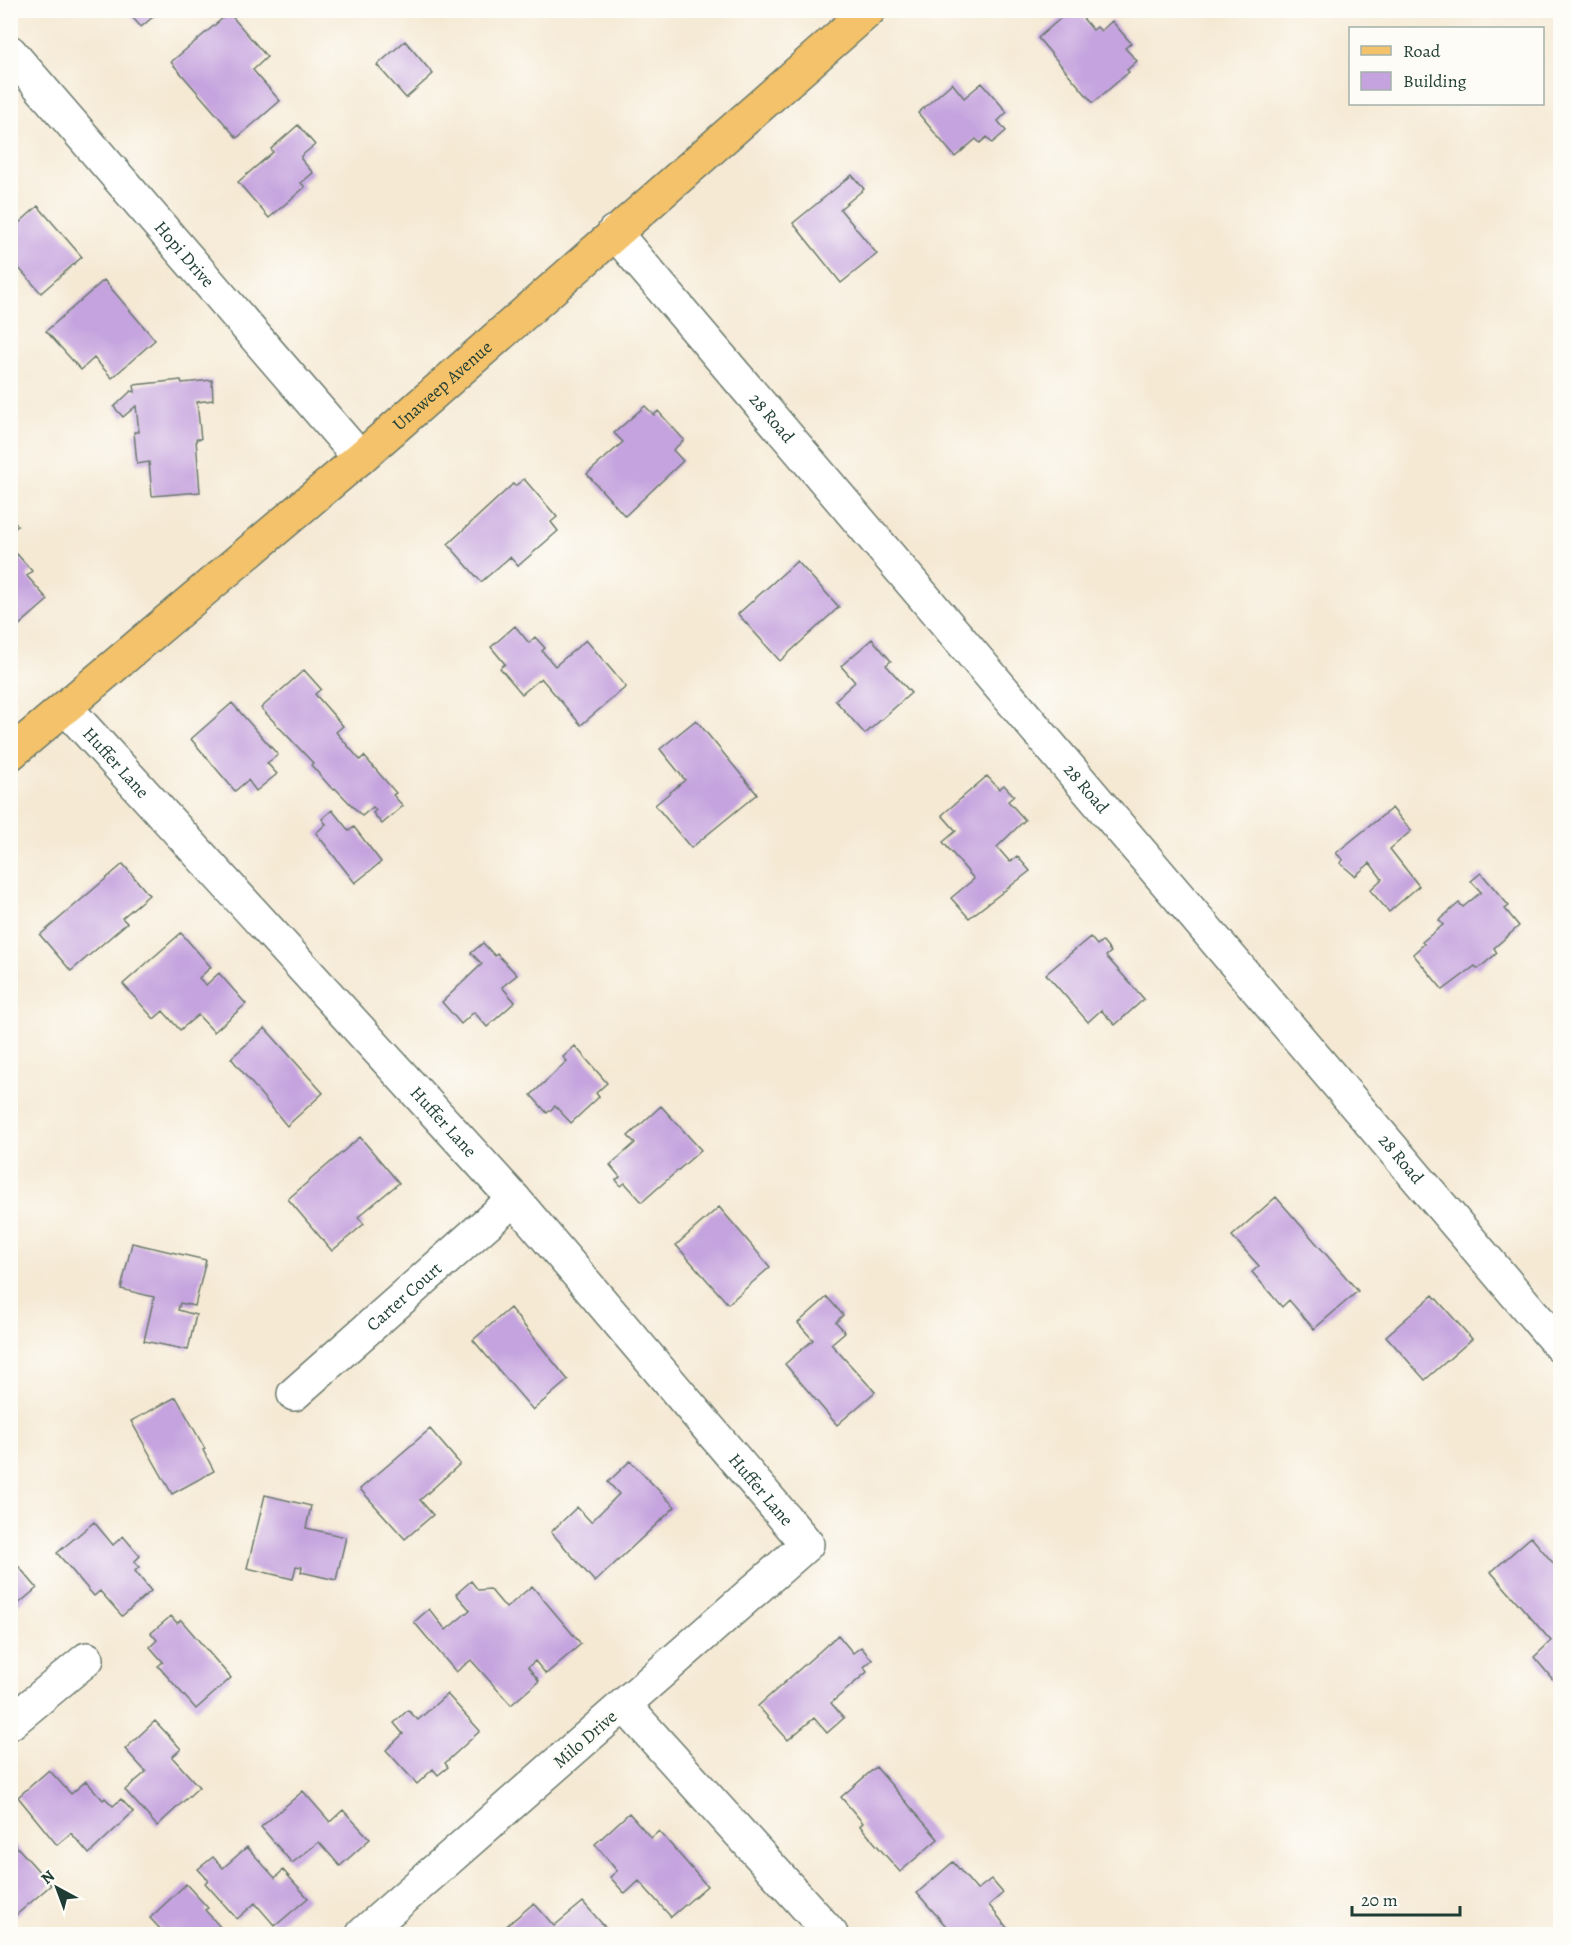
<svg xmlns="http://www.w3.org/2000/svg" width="1571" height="1945" viewBox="0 0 1571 1945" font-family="Alegreya,serif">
<rect width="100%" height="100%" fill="#fdfcf7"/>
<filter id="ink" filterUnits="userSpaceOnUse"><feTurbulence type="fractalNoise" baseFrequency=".0167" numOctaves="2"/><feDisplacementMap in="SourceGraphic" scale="12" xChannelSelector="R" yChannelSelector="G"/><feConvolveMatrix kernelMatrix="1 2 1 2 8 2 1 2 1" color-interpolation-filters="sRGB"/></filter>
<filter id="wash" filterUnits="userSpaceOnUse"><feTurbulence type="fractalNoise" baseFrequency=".008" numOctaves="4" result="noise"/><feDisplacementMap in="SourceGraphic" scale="24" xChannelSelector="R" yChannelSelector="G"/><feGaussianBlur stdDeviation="1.35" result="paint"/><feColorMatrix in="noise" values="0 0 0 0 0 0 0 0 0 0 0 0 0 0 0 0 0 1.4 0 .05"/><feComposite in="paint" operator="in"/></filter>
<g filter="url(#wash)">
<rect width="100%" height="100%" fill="#f5e9d4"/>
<g id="blocks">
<!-- building -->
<path fill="#c5a3de" d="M 126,10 L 161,10 L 141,27 Z
M 1070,10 L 1076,10 L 1093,30 L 1097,27 L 1101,31 L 1112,21 L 1131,43 L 1125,48 L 1137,61 L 1127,70 L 1129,72 L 1093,103 L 1038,38 Z
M 229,13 L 267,57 L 253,70 L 280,101 L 237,138 L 171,62 Z
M 405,41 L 433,74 L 406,98 L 377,65 Z
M 952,83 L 964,98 L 982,83 L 1007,112 L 998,121 L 1006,131 L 992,143 L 987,137 L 980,143 L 976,139 L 955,157 L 918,113 Z
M 298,125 L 315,145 L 301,156 L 301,159 L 313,173 L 301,183 L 305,187 L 269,218 L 238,182 L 273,152 L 271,149 Z
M 852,175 L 864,189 L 840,209 L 877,254 L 841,283 L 793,223 Z
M 38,206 L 82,257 L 41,293 L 10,258 L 10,231 Z
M 104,280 L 155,340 L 112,378 L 94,358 L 81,370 L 46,331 Z
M 181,380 L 182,383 L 212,380 L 213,400 L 197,402 L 201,439 L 196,439 L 200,492 L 152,496 L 149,462 L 137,464 L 134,432 L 139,432 L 136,406 L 123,417 L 114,407 L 131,391 L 135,392 L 134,385 Z
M 645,406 L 654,415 L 658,411 L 684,440 L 673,450 L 683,461 L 625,516 L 587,474 L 623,442 L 614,433 Z
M 524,479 L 557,517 L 551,522 L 558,531 L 518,566 L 510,557 L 481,582 L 448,544 L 513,484 L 515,486 Z
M 10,517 L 18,526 L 10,532 Z
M 17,554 L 32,571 L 27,576 L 48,600 L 10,633 L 10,560 Z
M 797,561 L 839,607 L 780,661 L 738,614 Z
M 515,626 L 529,643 L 535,637 L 545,648 L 542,651 L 555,666 L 586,640 L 626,687 L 581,725 L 541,678 L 522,694 L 500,668 L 505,664 L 491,647 Z
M 872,639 L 891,661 L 886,665 L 911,693 L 865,734 L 835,700 L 855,682 L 841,666 Z
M 304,670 L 321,689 L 315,694 L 343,726 L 336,732 L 360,760 L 364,756 L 396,793 L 393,795 L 403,806 L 382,824 L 373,813 L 376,810 L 373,807 L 362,816 L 335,788 L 333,790 L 311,765 L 313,763 L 261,708 Z
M 232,703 L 278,755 L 267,763 L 277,774 L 256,791 L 248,780 L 235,791 L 191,739 Z
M 696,720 L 757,794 L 691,848 L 655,805 L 685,780 L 660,749 Z
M 987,776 L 999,789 L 1004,785 L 1014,796 L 1008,801 L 1025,820 L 997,847 L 1010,862 L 1017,856 L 1030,871 L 969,918 L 951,898 L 974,879 L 943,842 L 956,831 L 942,815 Z
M 1392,808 L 1411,831 L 1390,849 L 1419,886 L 1389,912 L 1370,890 L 1382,879 L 1370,863 L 1355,876 L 1340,863 L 1343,860 L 1336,853 Z
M 332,810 L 349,831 L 354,827 L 381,862 L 355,883 L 316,833 L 326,824 L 322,819 Z
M 123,864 L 149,895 L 122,918 L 127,923 L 71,971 L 40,935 Z
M 1481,873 L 1509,906 L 1505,909 L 1519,926 L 1494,948 L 1497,953 L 1478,969 L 1475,966 L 1443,990 L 1413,954 L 1424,944 L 1422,942 L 1443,925 L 1439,920 L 1459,903 L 1463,907 L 1481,892 L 1471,881 Z
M 181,933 L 211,967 L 199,978 L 206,985 L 219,973 L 246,1004 L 214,1032 L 198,1015 L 180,1030 L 163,1011 L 154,1019 L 123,984 Z
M 1090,937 L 1097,945 L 1102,941 L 1111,952 L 1106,956 L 1144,999 L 1115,1025 L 1101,1010 L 1088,1022 L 1046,974 Z
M 483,943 L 495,956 L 497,954 L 517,975 L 502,987 L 515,1002 L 487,1027 L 474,1012 L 461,1024 L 442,1002 L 482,964 L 471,953 Z
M 265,1028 L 323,1093 L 287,1126 L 231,1058 Z
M 575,1046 L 607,1083 L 596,1093 L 599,1097 L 571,1123 L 555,1106 L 547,1113 L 531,1095 L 567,1061 L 563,1057 Z
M 661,1106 L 701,1150 L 642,1202 L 625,1183 L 621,1186 L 616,1180 L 620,1177 L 610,1165 L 635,1143 L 628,1136 Z
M 360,1137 L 399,1183 L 358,1217 L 364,1224 L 332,1251 L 288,1199 Z
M 1276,1197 L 1358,1291 L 1314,1329 L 1289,1300 L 1282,1307 L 1252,1272 L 1259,1266 L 1232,1236 Z
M 719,1207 L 770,1267 L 728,1304 L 676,1245 Z
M 132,1243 L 206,1260 L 195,1306 L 180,1303 L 178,1310 L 196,1315 L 188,1350 L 144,1341 L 154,1297 L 121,1289 Z
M 1433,1295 L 1472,1339 L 1425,1380 L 1386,1336 Z
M 827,1297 L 843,1315 L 836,1322 L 845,1332 L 831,1344 L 875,1392 L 837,1425 L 785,1364 L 813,1340 L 798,1323 Z
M 510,1308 L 568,1380 L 533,1410 L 473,1340 Z
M 176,1397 L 205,1449 L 203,1450 L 214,1471 L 172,1494 L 131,1421 Z
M 430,1429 L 460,1464 L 420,1500 L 433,1515 L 405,1539 L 360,1489 Z
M 630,1461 L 675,1507 L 595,1582 L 551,1532 L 577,1507 L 591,1522 L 619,1494 L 608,1482 Z
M 265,1495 L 311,1506 L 306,1528 L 346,1537 L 336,1580 L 301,1572 L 302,1567 L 296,1566 L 293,1579 L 247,1568 Z
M 94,1522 L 113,1545 L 123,1536 L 140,1556 L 134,1562 L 139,1567 L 135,1571 L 151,1591 L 122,1616 L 100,1591 L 94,1596 L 57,1553 Z
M 1531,1537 L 1558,1569 L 1560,1567 L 1560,1688 L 1534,1657 L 1551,1641 L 1491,1572 Z
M 13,1560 L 37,1588 L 10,1611 L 10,1562 Z
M 471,1581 L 478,1590 L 490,1589 L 506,1608 L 532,1586 L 581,1644 L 546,1674 L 535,1661 L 528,1667 L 539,1681 L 511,1705 L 471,1660 L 456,1672 L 414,1622 L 429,1609 L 446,1630 L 470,1610 L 456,1594 Z
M 171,1616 L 177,1623 L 181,1620 L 231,1678 L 196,1709 L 158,1666 L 163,1662 L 150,1647 L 157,1640 L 151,1633 Z
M 838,1635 L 853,1653 L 861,1647 L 872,1660 L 864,1667 L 867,1672 L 831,1703 L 844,1718 L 827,1733 L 814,1718 L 788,1740 L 758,1706 Z
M 447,1694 L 480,1731 L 445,1763 L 448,1767 L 438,1775 L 433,1769 L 417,1784 L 386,1750 L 403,1734 L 394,1723 L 408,1710 L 418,1720 Z
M 155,1721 L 181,1749 L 172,1757 L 199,1787 L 157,1826 L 125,1790 L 146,1772 L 125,1749 Z
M 876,1767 L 938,1839 L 900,1872 L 860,1826 L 863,1823 L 841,1797 Z
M 49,1770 L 71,1794 L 86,1781 L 103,1800 L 105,1798 L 113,1806 L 121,1799 L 133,1812 L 89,1854 L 71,1833 L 57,1845 L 18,1797 Z
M 303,1791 L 330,1822 L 343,1810 L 370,1839 L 340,1866 L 319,1842 L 292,1863 L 261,1827 Z
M 629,1813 L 651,1838 L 659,1831 L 707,1886 L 671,1917 L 639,1881 L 625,1894 L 610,1877 L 617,1871 L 595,1844 Z
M 10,1839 L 51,1885 L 15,1916 L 10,1910 Z
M 247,1847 L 275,1878 L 283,1870 L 308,1898 L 275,1926 L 255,1903 L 237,1919 L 205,1883 L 208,1880 L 198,1869 L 213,1857 L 223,1868 Z
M 953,1862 L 977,1890 L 991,1879 L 1003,1893 L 989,1905 L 1012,1934 L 953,1934 L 917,1893 Z
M 186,1884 L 208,1908 L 205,1910 L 221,1928 L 214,1934 L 165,1934 L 150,1918 Z
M 583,1902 L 611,1934 L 498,1933 L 534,1903 L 554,1926 Z"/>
</g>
</g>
<g filter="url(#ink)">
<use href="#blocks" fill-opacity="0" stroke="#6a796c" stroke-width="1.5"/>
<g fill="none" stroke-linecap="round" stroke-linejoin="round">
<!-- minor casing -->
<g stroke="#6a796c" stroke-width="36">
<g id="minor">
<path id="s1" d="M 10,52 L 360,458"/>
<path id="s2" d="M 614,232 L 1560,1346"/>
<path id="s3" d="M 66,708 L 514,1199 L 807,1544 L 363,1934"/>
<path id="s4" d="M 294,1394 L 514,1199"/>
<path d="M 624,1705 L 831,1934"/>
<path d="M 10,1723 L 87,1659"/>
</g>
</g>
<!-- major casing -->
<g stroke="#6a796c" stroke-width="36">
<g id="major">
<path id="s5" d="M 10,754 L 360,458 L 869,10"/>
</g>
</g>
<!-- minor -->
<use href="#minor" stroke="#fff" stroke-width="33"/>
<!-- major -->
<use href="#major" stroke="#f3c26a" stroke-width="33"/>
</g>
</g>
<g text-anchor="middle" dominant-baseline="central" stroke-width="5" stroke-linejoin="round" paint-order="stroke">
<!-- street labels -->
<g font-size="18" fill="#1f3d34" stroke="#fdfcf7">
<text stroke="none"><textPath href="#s1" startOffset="267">Hopi Drive</textPath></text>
<text stroke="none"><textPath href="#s5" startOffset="568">Unaweep Avenue</textPath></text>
<text stroke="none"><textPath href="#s2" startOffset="244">28 Road</textPath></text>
<text stroke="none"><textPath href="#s3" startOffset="74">Huffer Lane</textPath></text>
<text stroke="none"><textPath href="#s2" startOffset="730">28 Road</textPath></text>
<text stroke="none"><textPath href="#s3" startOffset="560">Huffer Lane</textPath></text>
<text stroke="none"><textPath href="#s2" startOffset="1216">28 Road</textPath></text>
<text stroke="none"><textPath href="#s4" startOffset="147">Carter Court</textPath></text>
<text stroke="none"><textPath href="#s3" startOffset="1046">Huffer Lane</textPath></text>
<text transform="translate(585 1739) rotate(-41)">Milo Drive</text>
</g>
</g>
<!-- margin -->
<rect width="1571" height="1945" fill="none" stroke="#fdfcf7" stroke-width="36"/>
<!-- legend -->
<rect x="1349" y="27" width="195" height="78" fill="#fdfcf7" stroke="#a4b0a9" stroke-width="1.5"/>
<rect x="1361" y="46" width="30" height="9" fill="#f3c26a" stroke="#a4b0a9" stroke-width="1.5"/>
<text x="1403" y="57" font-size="18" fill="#1f3d34">Road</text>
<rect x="1361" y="72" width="30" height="18" fill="#c5a3de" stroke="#a4b0a9" stroke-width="1.5"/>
<text x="1403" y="87" font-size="18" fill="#1f3d34">Building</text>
<!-- north arrow -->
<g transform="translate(57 1888) rotate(319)" stroke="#fdfcf7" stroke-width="4.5" paint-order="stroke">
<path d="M0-4.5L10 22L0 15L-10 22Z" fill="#1f3d34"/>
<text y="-9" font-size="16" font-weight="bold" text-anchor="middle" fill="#1f3d34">N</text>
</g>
<!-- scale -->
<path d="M1352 1906v9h108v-9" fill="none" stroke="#1f3d34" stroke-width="3"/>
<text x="1361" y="1906" font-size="18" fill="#1f3d34" stroke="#fdfcf7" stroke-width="4.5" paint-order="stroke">20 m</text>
</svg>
